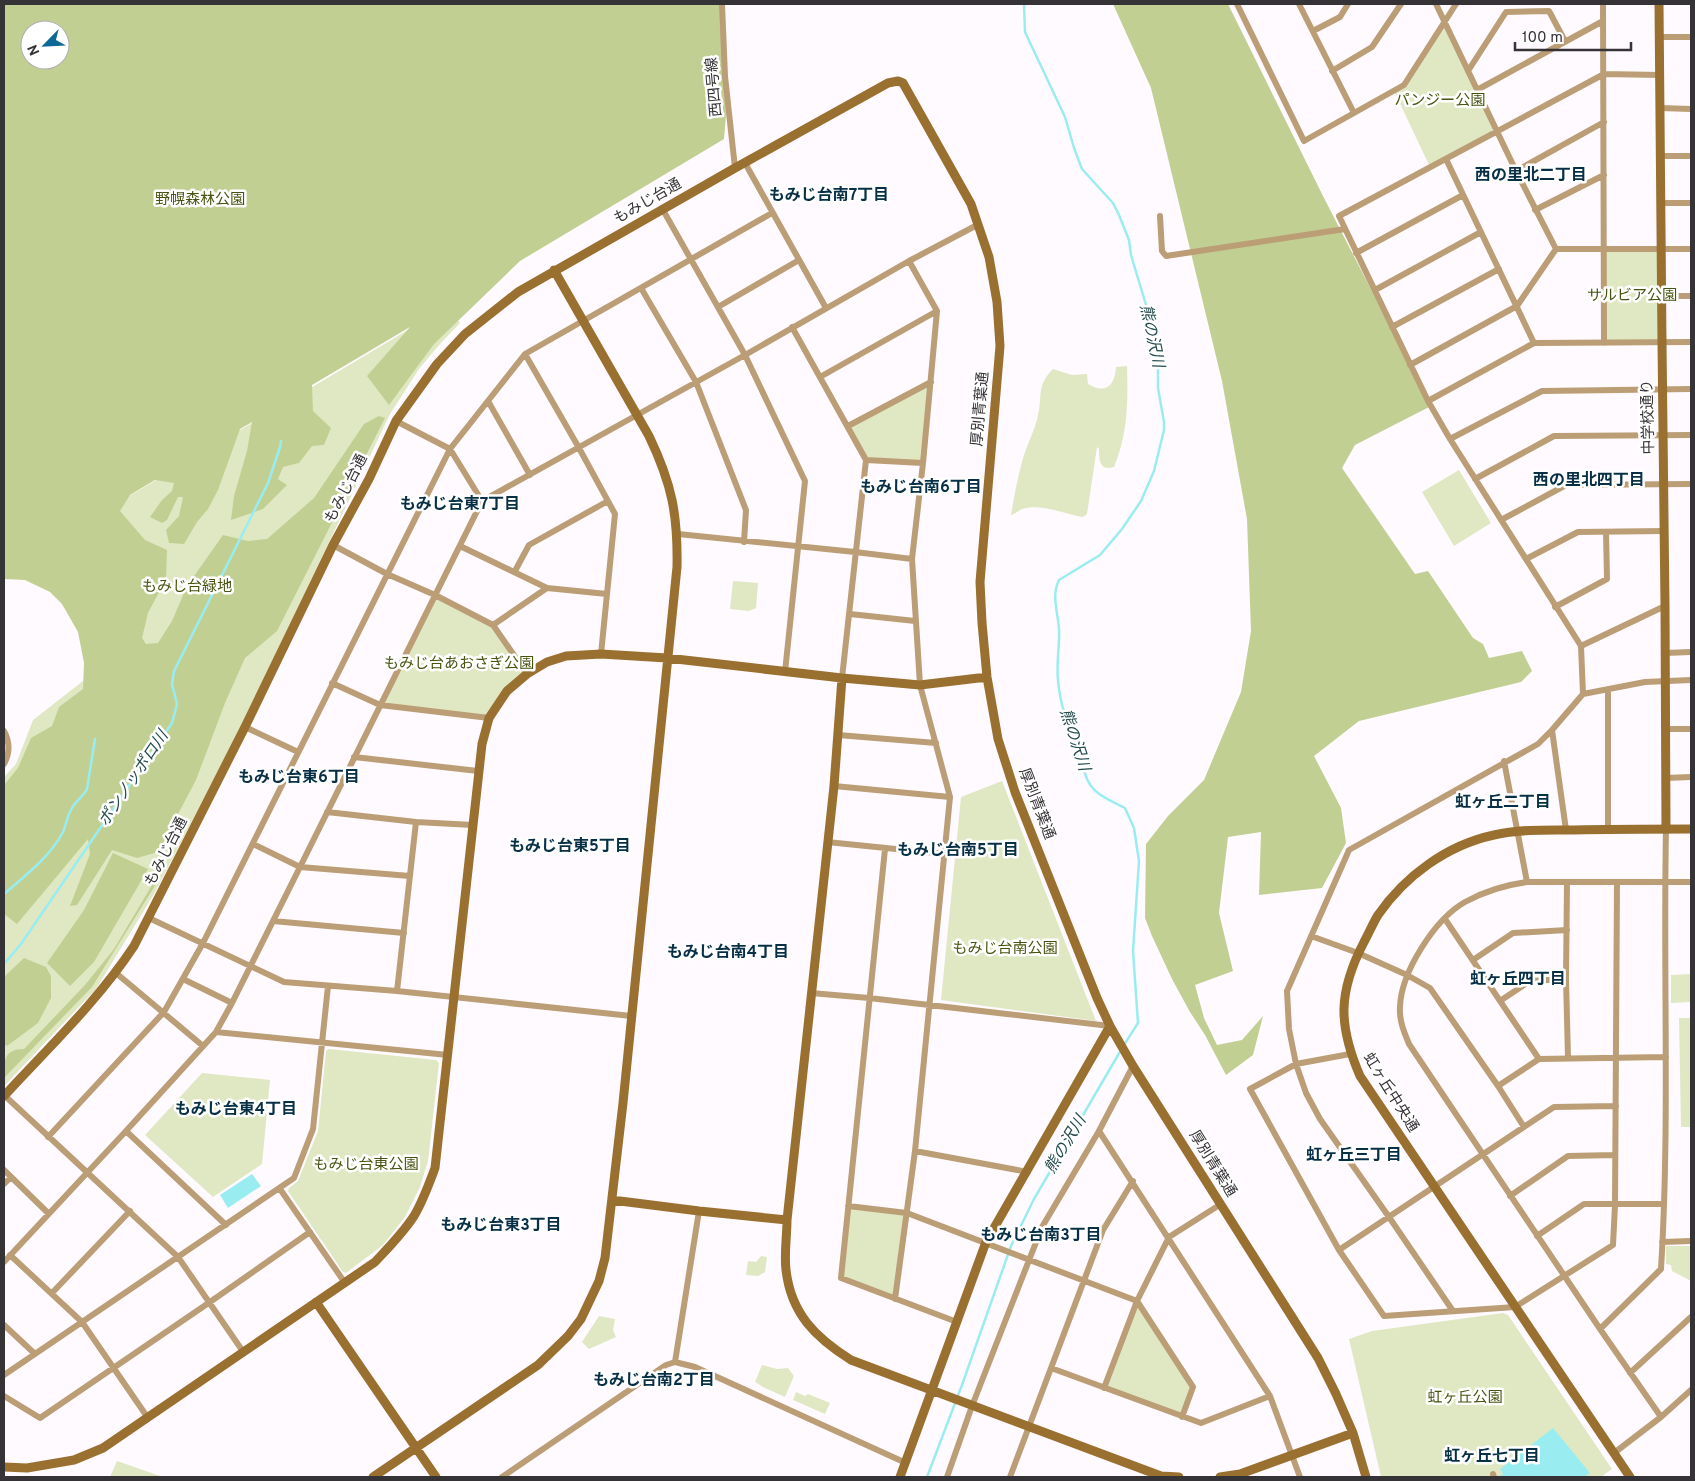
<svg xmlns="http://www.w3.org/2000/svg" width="1695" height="1481" viewBox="0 0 1695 1481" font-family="Overpass,'Noto Sans JP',sans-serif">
<rect width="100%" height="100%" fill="#fffaff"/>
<!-- green -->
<path fill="#dfe8c3" d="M 1445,22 L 1497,131 L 1430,167 L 1394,91 L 1404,85 Z
M 1603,249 L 1661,249 L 1662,342 L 1604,343 Z
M 448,306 L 460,323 L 439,345 L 419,369 L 390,414 L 240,729 L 154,894 L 96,989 L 4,1086 L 4,777 L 16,764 L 33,720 L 92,674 L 59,538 Z
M 1127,366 C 1128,402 1128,433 1114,467 C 1100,471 1099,462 1099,449 L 1097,447 L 1087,514 L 1083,517 C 1064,514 1041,503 1022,509 C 1018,511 1015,514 1011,515 C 1014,497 1017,480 1022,462 C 1026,446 1035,431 1038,415 C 1043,394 1036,386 1053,369 L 1072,375 L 1087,374 L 1088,384 C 1106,395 1115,385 1116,367 Z
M 931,382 L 923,463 L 866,460 L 848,426 Z
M 1459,470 L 1491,523 L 1454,546 L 1422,492 Z
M 733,581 L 758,583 L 756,608 L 749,611 L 730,609 Z
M 435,595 L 493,625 L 527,674 L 489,718 L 380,705 Z
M 1002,781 L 1096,1021 L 941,1000 L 961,797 Z
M 1691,974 L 1691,1002 L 1671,1003 L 1671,975 Z
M 1679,1018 L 1691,1018 L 1691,1127 L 1681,1127 Z
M 329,1049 L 436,1060 L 439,1063 L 428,1161 L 420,1187 L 405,1217 L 383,1245 L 346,1273 L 343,1272 L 288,1191 L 289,1188 L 298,1181 L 318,1131 L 326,1051 Z
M 202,1073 L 270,1080 L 262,1164 L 213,1197 L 145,1135 Z
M 848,1206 L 907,1213 L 895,1299 L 841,1278 Z
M 1666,1246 L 1691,1246 L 1691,1281 L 1672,1271 L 1671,1265 L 1666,1264 Z
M 761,1256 L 767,1257 L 765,1272 L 758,1276 L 746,1275 L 748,1261 L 756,1262 Z
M 1137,1301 L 1193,1387 L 1182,1417 L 1104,1388 Z
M 1503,1313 L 1508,1315 L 1612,1469 L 1601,1477 L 1381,1477 L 1349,1339 L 1372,1331 Z
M 599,1316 L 615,1319 L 613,1330 L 616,1337 L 589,1349 L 582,1342 Z
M 762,1365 L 777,1369 L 788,1368 L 794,1376 L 785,1397 L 765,1388 L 755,1382 Z
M 796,1392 L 805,1396 L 808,1394 L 830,1403 L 825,1414 L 793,1400 Z
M 117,1461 L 163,1477 L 110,1477 Z"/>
<!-- forest -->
<path fill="#c2cf93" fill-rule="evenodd" d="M 4,4 L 721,4 L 726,115 L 724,139 L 520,261 L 434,344 L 389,405 L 367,376 L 410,327 L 312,385 L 313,411 L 331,428 L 324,445 L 312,446 L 299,463 L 283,467 L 278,479 L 287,485 L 263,509 L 231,520 L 234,496 L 247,451 L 252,422 L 240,429 L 218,490 L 208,509 L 197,522 L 184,544 L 169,543 L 166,530 L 179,516 L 183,497 L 178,497 L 167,520 L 162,523 L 150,517 L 162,500 L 172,491 L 174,483 L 155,480 L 130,495 L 120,511 L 145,540 L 167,550 L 166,579 L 148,613 L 142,638 L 146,644 L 158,643 L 172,621 L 187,586 L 223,535 L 248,541 L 267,539 L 314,498 L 364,424 L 379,416 L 385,418 L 277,631 L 245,658 L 225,703 L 196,780 L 158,852 L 137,858 L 112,850 L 77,905 L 70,906 L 90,854 L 88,839 L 17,924 L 4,914 L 4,785 L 18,768 L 31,738 L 52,726 L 59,707 L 83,689 L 84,663 L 78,632 L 62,604 L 50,592 L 25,580 L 4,579 ZM 30,30 L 60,30 L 60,60 L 30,60 Z
M 1113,4 L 1228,4 L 1323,196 L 1431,406 L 1355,445 L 1342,468 L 1415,574 L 1428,571 L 1473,638 L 1483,644 L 1489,658 L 1522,651 L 1532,671 L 1521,682 L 1359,721 L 1314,756 L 1341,808 L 1346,843 L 1322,888 L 1259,895 L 1261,832 L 1228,837 L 1219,913 L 1233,971 L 1195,985 L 1204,1018 L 1217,1045 L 1242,1040 L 1263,1016 L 1253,1055 L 1226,1075 L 1205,1035 L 1190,1012 L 1172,979 L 1152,936 L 1145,918 L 1146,844 L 1168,816 L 1204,780 L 1241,692 L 1251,631 L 1247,519 L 1222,381 L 1151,88 Z
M 113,853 L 148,869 L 94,962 L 70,986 L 47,963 L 84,910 Z
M 158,875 L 161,876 L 92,987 L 4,1078 C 4,1062 3,1049 24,1049 L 85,985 L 114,949 Z
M 24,958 L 46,967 L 51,976 L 51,998 L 38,1023 L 7,1046 L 4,1044 L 4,977 Z"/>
<!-- water -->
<path fill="#99edf1" d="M 252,1174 L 261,1186 L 228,1208 L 220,1195 Z
M 1553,1428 L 1590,1473 L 1584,1477 L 1498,1477 L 1503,1474 L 1500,1469 Z"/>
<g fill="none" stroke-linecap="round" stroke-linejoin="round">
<!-- stream -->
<path stroke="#99edf1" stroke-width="2.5" d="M 1024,4 L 1025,32 L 1065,117 L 1074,148 L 1082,169 L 1113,203 L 1119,215 L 1129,240 L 1131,255 L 1153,328 L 1158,349 L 1158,388 L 1164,422 L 1164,430 L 1154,471 L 1141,501 L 1122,529 L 1100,555 L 1059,580 C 1051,596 1058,612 1059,629 C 1060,646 1056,663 1058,680 C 1060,709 1073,738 1083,765 C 1087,792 1103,797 1125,808 L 1134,828 L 1139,861 L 1133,951 L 1138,1023 L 1124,1045
M 4,894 C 26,875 49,858 63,832 C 66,825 67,817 71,810 C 75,801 83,797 87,789 L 95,739
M 4,964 L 21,944 L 172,723 L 177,704 L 172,684 L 174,671 L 268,483 L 280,447 L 281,441
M 927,1477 L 962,1385 L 1011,1246 L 1034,1199 L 1121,1050"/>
<!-- street -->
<path stroke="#bb9e76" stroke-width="6" d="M 722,4 L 725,76 L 735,168
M 1237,4 L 1304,141 L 1404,85 L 1456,4
M 1299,4 L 1354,113
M 1436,4 L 1516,171 L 1556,249
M 1603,4 L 1604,343
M 1313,31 L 1340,17 L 1348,4
M 1659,37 L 1691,37
M 1332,71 L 1372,47 L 1401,4
M 1468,71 L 1506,12 L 1549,11 L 1565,41
M 1477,90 L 1603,21
M 1660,108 L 1691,109
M 1660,156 L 1691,156
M 1446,159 L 1534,343
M 745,163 L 826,308
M 1516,171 L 1604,122
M 1661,203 L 1691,203
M 663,210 L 745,355 L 805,481 L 785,672
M 1535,210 L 1604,175
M 1160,216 L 1162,251 L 1166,256 L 1345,229
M 1356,253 L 1463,195
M 641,288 L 696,382 L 746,510 L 744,542
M 1375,290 L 1481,232
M 1661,296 L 1691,296
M 718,307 L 799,260
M 792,327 L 866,460 L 842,678
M 1392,327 L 1499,269
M 525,354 L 579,448 L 615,514 L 601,654
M 1410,365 L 1517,306 L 1556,249 L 1691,249
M 820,377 L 937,311
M 488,401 L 530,475
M 1428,401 L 1534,343 L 1691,342
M 396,421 L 450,449 L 482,501
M 848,426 L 931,382
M 1450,439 L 1542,391 L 1691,389
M 866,460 L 923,463
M 1475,479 L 1554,436 L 1691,435
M 1501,520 L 1566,485 L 1691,484
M 678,534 L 855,552 L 912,559
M 333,545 L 387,574 L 435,595 L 493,625 L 527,674
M 460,546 L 547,588 L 607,594
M 1526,559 L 1578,532 L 1664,531
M 515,571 L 529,545 L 608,501
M 1555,607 L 1607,579 L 1606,532
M 850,614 L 915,621
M 493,625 L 547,588
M 1581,646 L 1665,606
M 1665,653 L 1691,652
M 332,683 L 380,705 L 489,718
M 1608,690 L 1608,829
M 1583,694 L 1581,646 L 1450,439 L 1428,401 L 1339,216 L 1604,74 L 1660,75
M 245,727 L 298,752
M 1665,729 L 1691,729
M 4,731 C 10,742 10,753 4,764
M 838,735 L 936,743
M 354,757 L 478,771
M 1504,761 L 1527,882
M 1665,778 L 1691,777
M 834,786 L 950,797
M 327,812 L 416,822 L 473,825
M 1566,830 L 1552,730 L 1583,694 L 1645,682 L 1691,680
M 827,842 L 945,854
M 253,844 L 300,867 L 410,876
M 885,849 L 841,1278 L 957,1322
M 1567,882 L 1566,979 L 1568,1058
M 149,918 L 284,982 L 397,991 L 631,1016
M 1445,919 L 1539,1059
M 273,921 L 404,933
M 1311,936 L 1358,953 L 1407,975 L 1430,988 L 1498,1086 L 1524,1127
M 1473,960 L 1513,933 L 1567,930
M 116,973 L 203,1046
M 183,979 L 232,1003
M 397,991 L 416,822
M 811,993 L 869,998 L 1110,1026
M 1500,1001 L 1530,981 L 1566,979
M 216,1032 L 448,1055
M 1350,1054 L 1296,1064 L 1250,1089 L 1339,1250 L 1384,1316 L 1515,1307 L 1613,1245 L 1615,1205 L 1617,882
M 1498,1086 L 1539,1059 L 1666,1057
M 4,1095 L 178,1257 L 244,1353
M 126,1131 L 226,1225
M 1099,1131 L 1270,1396 L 1300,1477
M 48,1137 L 164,1012 L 203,943 L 450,449 L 525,354 L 772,213
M 915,1151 L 1028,1172
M 4,1170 L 48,1213
M 4,1184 L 11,1177
M 280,1189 L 345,1283
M 1510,1196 L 1568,1156 L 1615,1155
M 848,1206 L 907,1213 L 1137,1301 L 1193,1387 L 1182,1417
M 1537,1236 L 1584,1204 L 1664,1204
M 1662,1242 L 1691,1241
M 1339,1250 L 1554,1107 L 1616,1106
M 10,1255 L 82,1322 L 148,1418
M 4,1262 L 126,1131 L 216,1032 L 232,1003 L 300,867 L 482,501 L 745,355 L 909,261 L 979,224
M 52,1293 L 130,1211
M 895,1299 L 915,1151 L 950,797 L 920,685 L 912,559 L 923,463 L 937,311 L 909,261
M 1453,1311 L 1389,1217 L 1320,1119 L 1306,1093 L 1296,1064 L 1289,1029 L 1287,991 L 1349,850 L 1538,744 L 1552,730
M 4,1325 L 35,1354
M 1600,1329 L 1661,1269 C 1670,1123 1663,976 1666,829
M 675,1362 L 699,1211
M 1051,1368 L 1201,1423 L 1270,1396
M 1630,1373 L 1691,1317
M 4,1375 L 294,1178 L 313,1129 L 328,986
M 1104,1388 L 1137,1301 L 1169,1237 L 1221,1204
M 4,1396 L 40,1418 L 210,1302 L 310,1232
M 1661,1417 L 1600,1329 L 1409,1044 C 1404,1032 1399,1020 1400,1007 C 1401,972 1435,919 1465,902 C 1485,891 1505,885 1527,882 L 1691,882
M 1614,1453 L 1661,1417 L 1691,1390
M 1493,1474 L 1494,1477
M 502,1477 L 666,1365 L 675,1362 L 695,1367 L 906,1463
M 947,1477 L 972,1406 L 1042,1227 L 1099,1131 L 1133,1066
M 1010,1477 L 1103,1230 L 1133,1181"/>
<!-- secondary -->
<path stroke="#997030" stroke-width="9" d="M 1659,4 L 1662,342 L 1665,606 L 1666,829
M 842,678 L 834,786 L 787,1220 C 787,1236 784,1254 786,1270 C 791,1314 816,1338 851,1360 L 1161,1476 L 1179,1477
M 4,1096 C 49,1047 97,1002 134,946 L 245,727 L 333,545 L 369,479 L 396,421 L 437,364 L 465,334 L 518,292 L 735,168 L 888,83 L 898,81 L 903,83 L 971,204 L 989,257 L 997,302 L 1000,346 L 980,582 L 982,623 L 987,677 L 998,739 L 1015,792 L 1097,998 L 1110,1026 L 1133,1066 L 1318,1358 L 1336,1394 L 1353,1433 L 1366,1477
M 612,1200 L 699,1211 L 787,1220
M 316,1302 L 436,1477
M 4,1467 L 27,1468 L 74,1460 L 103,1448 L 375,1262 C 389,1247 403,1233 414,1216 C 423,1201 429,1184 435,1168 L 482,744 L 489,718 L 507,691 L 527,674 L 547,662 L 566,656 L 601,654 L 667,658 L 842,678 L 920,685 L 987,677
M 373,1477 L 538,1365 L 568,1336 L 581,1319 L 599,1281 L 605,1258 L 623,1103 L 677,567 C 678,515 672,484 649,436 L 554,270
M 900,1477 L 986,1242 L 1110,1026
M 1220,1477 L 1240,1474 L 1353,1433
M 1630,1477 L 1360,1076 C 1338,1025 1338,992 1364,942 C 1369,933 1373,923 1378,915 C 1405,876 1447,845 1494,835 C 1520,829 1547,830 1574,830 C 1613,829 1652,829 1691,829"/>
</g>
<g text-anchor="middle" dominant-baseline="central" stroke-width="5" stroke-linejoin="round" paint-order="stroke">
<!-- street labels -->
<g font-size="15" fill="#363337" stroke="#fff">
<text transform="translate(715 87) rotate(-95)">西四号線</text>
<text transform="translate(648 202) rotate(-30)">もみじ台通</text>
<text transform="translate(981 409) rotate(-85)">厚別青葉通</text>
<text transform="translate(1649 417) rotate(-91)">中学校通り</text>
<text transform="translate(347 489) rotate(-63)">もみじ台通</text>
<text transform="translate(1036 804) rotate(69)">厚別青葉通</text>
<text transform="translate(167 852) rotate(-63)">もみじ台通</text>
<text transform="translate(1390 1093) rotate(58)">虹ヶ丘中央通</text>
<text transform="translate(1212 1164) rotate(58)">厚別青葉通</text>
</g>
<!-- park labels -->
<g font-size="15" fill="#495310" stroke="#fff">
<text x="1440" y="101">パンジー公園</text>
<text x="200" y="200">野幌森林公園</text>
<text x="1632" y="296">サルビア公園</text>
<text x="187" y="587">もみじ台緑地</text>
<text x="459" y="664">もみじ台あおさぎ公園</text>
<text x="1005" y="949">もみじ台南公園</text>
<text x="366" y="1165">もみじ台東公園</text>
<text x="1465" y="1398">虹ヶ丘公園</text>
</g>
<!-- neighbourhood labels -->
<g font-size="16" font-weight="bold" fill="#072f46" stroke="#fff">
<text x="1531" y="176">西の里北二丁目</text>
<text x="829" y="196">もみじ台南7丁目</text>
<text x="1589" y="481">西の里北四丁目</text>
<text x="921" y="488">もみじ台南6丁目</text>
<text x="460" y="505">もみじ台東7丁目</text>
<text x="299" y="778">もみじ台東6丁目</text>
<text x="1503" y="803">虹ヶ丘二丁目</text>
<text x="570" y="847">もみじ台東5丁目</text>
<text x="958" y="851">もみじ台南5丁目</text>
<text x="728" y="953">もみじ台南4丁目</text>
<text x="1518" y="980">虹ヶ丘四丁目</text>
<text x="236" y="1110">もみじ台東4丁目</text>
<text x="1354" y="1156">虹ヶ丘三丁目</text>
<text x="501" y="1226">もみじ台東3丁目</text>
<text x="1041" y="1236">もみじ台南3丁目</text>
<text x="654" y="1381">もみじ台南2丁目</text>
<text x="1492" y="1457">虹ヶ丘七丁目</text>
</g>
<!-- water labels -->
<g font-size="16" font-style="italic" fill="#244b4d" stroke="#fff">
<text transform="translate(1151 336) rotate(78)">熊の沢川</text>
<text transform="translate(1074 740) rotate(72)">熊の沢川</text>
<text transform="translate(134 779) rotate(-56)">ポンノッポロ川</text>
<text transform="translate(1066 1145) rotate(-59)">熊の沢川</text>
</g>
</g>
<!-- border -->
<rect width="1695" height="1481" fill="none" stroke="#363337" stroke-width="10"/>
<!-- north arrow -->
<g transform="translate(45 45) rotate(246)"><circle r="24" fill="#ffffff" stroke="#afadaf"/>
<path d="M0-4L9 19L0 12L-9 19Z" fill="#0e6999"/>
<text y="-8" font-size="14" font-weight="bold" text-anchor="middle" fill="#363337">N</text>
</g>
<!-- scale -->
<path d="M1515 42v8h116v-8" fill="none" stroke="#363337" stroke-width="2.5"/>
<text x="1522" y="42" font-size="15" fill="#363337" stroke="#ffffff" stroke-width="4" paint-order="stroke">100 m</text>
</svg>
